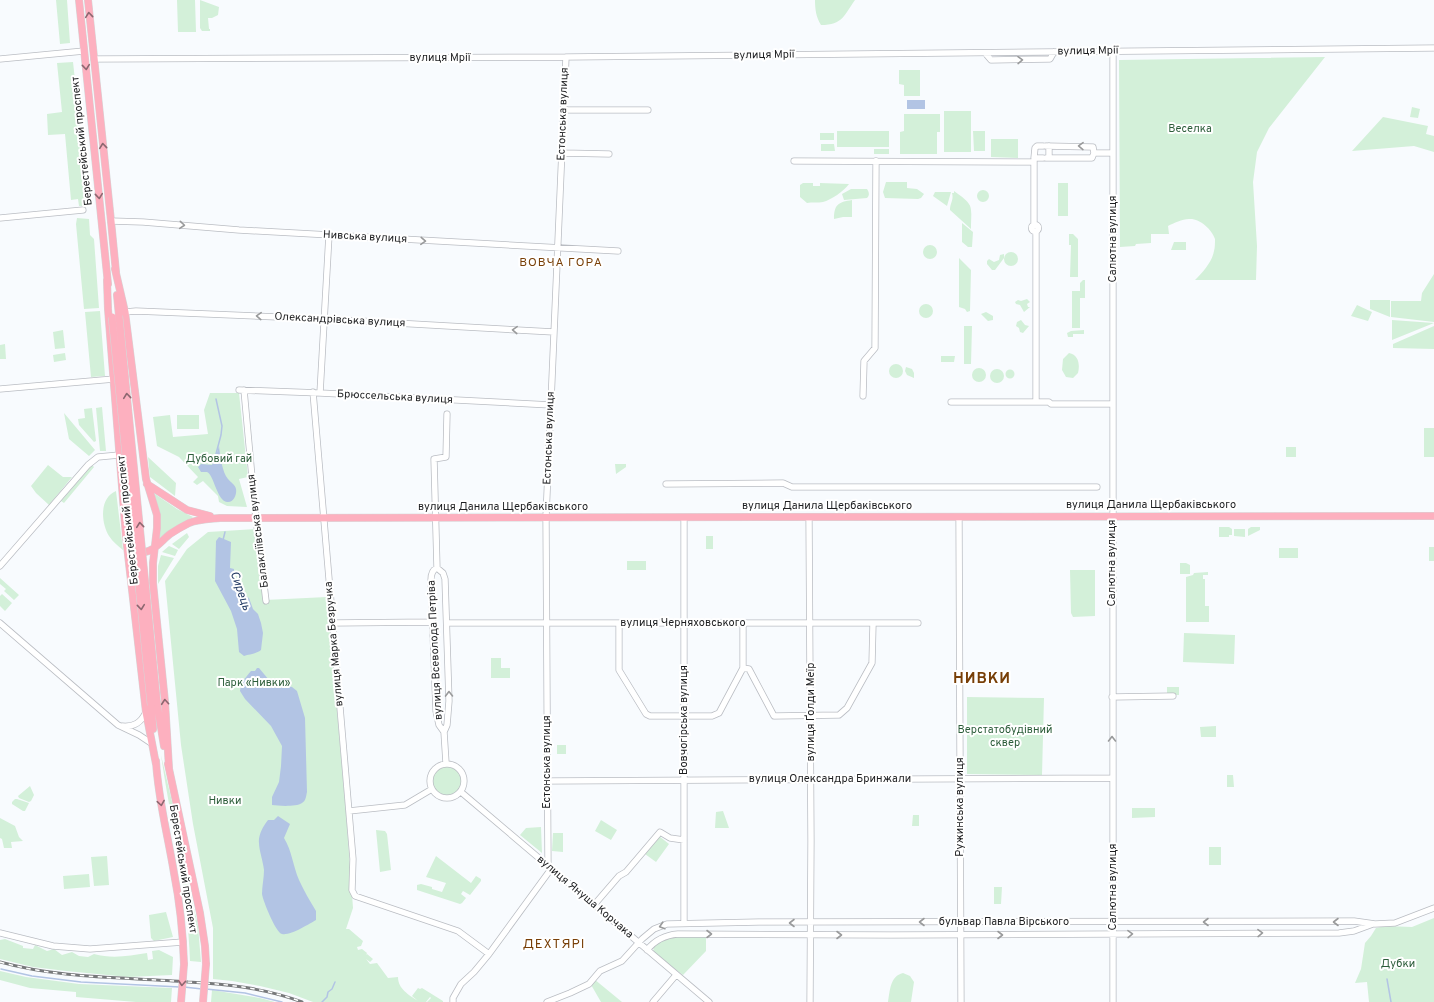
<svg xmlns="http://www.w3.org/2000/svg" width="1434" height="1002" viewBox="0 0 1434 1002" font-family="Overpass,sans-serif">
<rect width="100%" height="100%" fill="#f8fbfe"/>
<!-- green -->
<path fill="#d3f0d9" d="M 56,0 L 67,0 L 70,43 L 60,44 Z
M 177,0 L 195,0 L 196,32 L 178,32 Z
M 200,0 L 219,7 L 218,15 L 212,18 L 208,18 L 209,29 L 210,29 L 210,31 L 202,31 L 200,28 Z
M 815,0 L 855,0 C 844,15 843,25 821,25 C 816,17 815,9 815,0 Z
M 1325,57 L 1269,128 L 1257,152 L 1253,182 L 1257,246 L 1256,280 L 1195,280 C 1203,272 1212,262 1214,251 C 1215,248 1215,242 1215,239 C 1212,229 1199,218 1189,219 C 1182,219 1174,223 1168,226 L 1169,234 L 1151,234 L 1151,243 L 1136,244 L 1135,246 L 1120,247 L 1119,60 Z
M 73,62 L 89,206 L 79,206 L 78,199 L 71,200 L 65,134 L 48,135 L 47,114 L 62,112 L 57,63 Z
M 899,70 L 920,70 L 920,96 L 904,96 L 904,85 L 899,84 Z
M 1412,107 L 1420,109 L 1418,118 L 1410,117 Z
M 944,111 L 971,111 L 971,152 L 944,152 Z
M 904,114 L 940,114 L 940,132 L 937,132 L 937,154 L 900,154 L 900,132 L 904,131 Z
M 1383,117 L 1428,126 L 1426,134 L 1434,136 L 1434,152 L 1414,146 L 1352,151 Z
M 837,131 L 889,131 L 889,147 L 837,147 Z
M 973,131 L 985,131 L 985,151 L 974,151 Z
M 820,133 L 834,133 L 834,140 L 820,140 Z
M 991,139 L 1018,139 L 1018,158 L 991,157 Z
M 821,144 L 834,144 L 835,151 L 821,151 Z
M 874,149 L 889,149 L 889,154 L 874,154 Z
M 886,182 L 907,182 L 907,188 L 917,189 L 924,194 L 921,198 L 918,199 L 885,198 L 883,192 Z
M 803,183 L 813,183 L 813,186 L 820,186 L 820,183 L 849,184 C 844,191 831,200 823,202 C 818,203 812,202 807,203 L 800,197 L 800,185 Z
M 1058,183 L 1068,183 L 1068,216 L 1058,216 Z
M 851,189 L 867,189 C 869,192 870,195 867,198 L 844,200 L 842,194 Z
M977 196a6 6 0 1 1 12 0a6 6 0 1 1-12 0Z
M 954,191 C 975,206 971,205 971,229 L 950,210 C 950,203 954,200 952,193 L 954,193 Z
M 935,192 L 951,192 L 947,206 L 933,196 Z
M 852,200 L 852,217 L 843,217 L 834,219 C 834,205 838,202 852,200 Z
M 77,218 L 89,219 L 90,235 L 94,239 L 99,308 L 84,309 L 76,224 Z
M 962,223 L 973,232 L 972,247 L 968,247 L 962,242 Z
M 1069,234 L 1073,234 L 1078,239 L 1078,277 L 1070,277 L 1071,245 L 1069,245 Z
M 1174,242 L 1186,242 L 1186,250 L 1171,250 Z
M923 252a7 7 0 1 1 14 0a7 7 0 1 1-14 0Z
M1004 259a7 7 0 1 1 14 0a7 7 0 1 1-14 0Z
M 1004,254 L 1004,258 L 995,270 L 992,270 L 987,264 L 987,261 L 989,259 L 994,262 L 999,260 L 1000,255 Z
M 959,258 L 971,270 L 970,311 L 967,312 L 965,309 L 959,307 Z
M 1434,274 L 1434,322 L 1391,317 L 1391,301 L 1421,301 L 1422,293 Z
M 1083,280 L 1085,280 L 1085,298 L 1080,298 L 1080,283 Z
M 1072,291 L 1080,291 L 1080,328 L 1072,328 Z
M 1027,299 L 1030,302 L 1027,304 L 1028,307 L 1030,307 L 1024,312 L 1020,305 L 1016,304 L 1015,302 L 1018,300 L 1021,301 Z
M 1370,300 L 1390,300 L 1390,317 L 1370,309 Z
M919 311a7 7 0 1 1 14 0a7 7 0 1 1-14 0Z
M 1357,305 L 1372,312 L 1368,321 L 1351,316 Z
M 100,311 L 105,376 L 91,377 L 85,312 Z
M 986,312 L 993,316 L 993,320 L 988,321 L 981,314 Z
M 1021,320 L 1025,325 L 1029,326 L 1023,333 L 1020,332 L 1019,328 L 1016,326 L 1017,322 Z
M 1392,320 L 1434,323 L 1392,340 Z
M 964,326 L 972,326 L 971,364 L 964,364 Z
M 1434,326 L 1434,349 L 1393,348 L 1393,344 Z
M 63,330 L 65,348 L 55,349 L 53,332 Z
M 1084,330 L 1084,334 L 1073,334 L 1073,337 L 1068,337 L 1067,333 L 1071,331 Z
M 5,344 L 6,359 L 0,359 L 0,345 Z
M 65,353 L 66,360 L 54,362 L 53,355 Z
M 1069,353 C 1079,355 1080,365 1078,373 L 1073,378 L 1066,377 L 1062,370 L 1063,359 Z
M 941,356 L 955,356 L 954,362 L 941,362 Z
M889 371a7 7 0 1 1 14 0a7 7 0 1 1-14 0Z
M 906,367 L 912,369 L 914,373 L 914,378 L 907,375 L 905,371 Z
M972 375a7 7 0 1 1 14 0a7 7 0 1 1-14 0Z
M1005.5 374a4.5 4.5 0 1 1 9 0a4.5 4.5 0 1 1-9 0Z
M990 376a7 7 0 1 1 14 0a7 7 0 1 1-14 0Z
M 210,393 L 239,393 L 248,477 L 239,479 L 247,507 L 227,506 L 219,502 L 218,496 L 203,481 L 197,485 L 193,482 L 198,477 L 179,457 L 157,446 L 153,417 L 170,415 L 173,437 L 208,434 L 204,410 Z
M 102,407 L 106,451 L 100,451 L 96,408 Z
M 92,408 L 96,441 L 94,442 L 79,425 L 78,419 L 85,418 L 84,409 Z
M 64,413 L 95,450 L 89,456 L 69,439 Z
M 177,415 L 199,415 L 199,429 L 177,429 Z
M 1424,428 L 1434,428 L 1434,457 L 1424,457 Z
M 1286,447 L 1296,447 L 1296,457 L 1286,457 Z
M 148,457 L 176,483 L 175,496 L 150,477 Z
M 615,464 L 626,464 L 626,467 L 616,474 Z
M 48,465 L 63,477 L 72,477 L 49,505 L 36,493 L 31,486 Z
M 92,465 L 94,467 L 64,503 L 61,501 Z
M 116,491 L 123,550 C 118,546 113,542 109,536 C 101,523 99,498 116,491 Z
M 154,494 L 155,494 L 177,509 L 193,517 L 160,538 L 160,514 Z
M 1219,527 L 1229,527 L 1232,529 L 1232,535 L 1229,535 L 1229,537 L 1219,537 Z
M 1251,527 L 1260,527 L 1260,530 L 1248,536 L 1248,529 Z
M 256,529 L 265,600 L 327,597 L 346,812 L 353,908 L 346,929 L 349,929 L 363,941 L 361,946 L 357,947 L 358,950 L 362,949 L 367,953 L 366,955 L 367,954 L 373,959 L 370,962 L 366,959 L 370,964 L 377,963 L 388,978 L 398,977 C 398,989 409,995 418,1001 L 412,996 L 418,988 L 420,989 L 422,988 L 443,1001 L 443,1002 L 427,1002 L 431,998 L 430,997 L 426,1002 L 313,1002 L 289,993 L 260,986 L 232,981 L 213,979 L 213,928 L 193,824 L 181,745 L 165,581 L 187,549 L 208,532 Z
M 1234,529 L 1245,529 L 1245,537 L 1234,536 Z
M 187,533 L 189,537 L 179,549 L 172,544 Z
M 706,536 L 713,536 L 713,549 L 706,549 Z
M 169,546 L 178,550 L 175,556 L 162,552 Z
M 1429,547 L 1434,547 L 1434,561 L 1429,561 Z
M 1279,548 L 1298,548 L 1298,558 L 1279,558 Z
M 161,555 L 174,558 L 158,584 L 158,566 Z
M 627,561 L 646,561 L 646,570 L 627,570 Z
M 1180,563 L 1186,563 L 1190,565 L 1190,574 L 1180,574 Z
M 1070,570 L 1095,570 L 1095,616 L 1073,617 L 1071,613 Z
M 1208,572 L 1208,575 L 1203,575 L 1203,579 L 1205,579 L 1205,606 L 1209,606 L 1209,622 L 1186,622 L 1186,577 L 1193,575 L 1194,573 Z
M 0,578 L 19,595 L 14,600 L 4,591 L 6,589 L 0,584 Z
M 2,594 L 12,603 L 5,611 L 0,606 L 0,596 Z
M 1184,633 L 1235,635 L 1234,664 L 1183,662 Z
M 491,658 L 501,658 L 501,668 L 510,668 L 510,678 L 491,678 Z
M 1167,687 L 1179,687 L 1179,695 L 1167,695 Z
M 967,697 L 1044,698 L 1042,775 L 967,774 Z
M 1216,726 L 1216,737 L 1201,737 L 1200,727 Z
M 557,745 L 566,745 L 566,754 L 557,754 Z
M 161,755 L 177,823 L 185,869 L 198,926 L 201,962 L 190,961 C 188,892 171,824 161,755 Z
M432 781a15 15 0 1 1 30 0a15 15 0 1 1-30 0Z
M 1227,775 L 1233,775 L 1234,787 L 1227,787 Z
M 30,786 L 34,795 L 31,801 L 29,802 L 19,798 L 18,796 Z
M 15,799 L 17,799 L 29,803 L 25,811 L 23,811 L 12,804 L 12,802 Z
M 1132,808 L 1155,808 L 1155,817 L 1132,818 Z
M 723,811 L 729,828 L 715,828 L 716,812 Z
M 913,815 L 919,815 L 919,826 L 912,826 Z
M 0,818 L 15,826 L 19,837 L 23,841 L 11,842 L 12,848 L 4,848 L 2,839 L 0,838 Z
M 601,820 L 617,830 L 611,840 L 595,831 Z
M 541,827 L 542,853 L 520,835 L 526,828 Z
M 376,830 L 385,831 L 387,834 L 391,870 L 380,872 Z
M 553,833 L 563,833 L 563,852 L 552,851 Z
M 659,836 L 669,844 L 656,862 L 645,854 Z
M 1209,847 L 1221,847 L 1221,865 L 1209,865 Z
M 107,856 L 109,885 L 94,886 L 91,857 Z
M 436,856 L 471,883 L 476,876 L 481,879 L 481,881 L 470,895 L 463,891 L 461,894 L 466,898 L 462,903 L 460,904 L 417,890 L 417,885 L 421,884 L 432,887 L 432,889 L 442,892 L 446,883 L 426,877 Z
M 89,874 L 90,887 L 64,889 L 63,876 Z
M 994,887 L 1002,887 L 1001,904 L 994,904 Z
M 166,912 L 173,937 L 154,941 L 151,938 L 149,915 Z
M 1434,918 L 1434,1002 L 1369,1002 L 1367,982 L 1355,983 L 1361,969 L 1365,943 L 1371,936 L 1376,928 L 1386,926 L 1412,927 Z
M 676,937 L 706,937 L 706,951 L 683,975 L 653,953 L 654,946 L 665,938 Z
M 5,939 L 23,946 L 23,948 L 33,949 L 35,945 L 47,951 L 54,949 L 62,955 L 72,952 L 79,956 L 88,957 L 94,954 C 112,959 129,956 147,953 L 148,960 L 153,959 L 152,951 L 159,950 L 173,957 L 172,975 L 128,977 L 66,971 L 33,967 L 0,959 L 0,940 Z
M 0,971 L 26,977 L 79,984 L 172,988 L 171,1002 L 136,1002 L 76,997 L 76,992 L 30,988 L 0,980 Z
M 903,973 L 910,976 L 914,982 L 911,1002 L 888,1002 C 890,991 890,976 903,973 Z
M 594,979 L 622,1002 L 601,1002 L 590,983 Z
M 212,990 L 260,998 L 275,1002 L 211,1002 Z"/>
<!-- water -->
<path fill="#b2c4e4" d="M 907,100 L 925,100 L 925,109 L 907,109 Z
M 219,446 C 220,455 222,472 228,479 C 231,483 235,484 236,489 C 237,494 234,503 227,502 C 217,501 214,475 207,472 C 206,472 201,472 201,472 L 198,467 L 201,464 L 212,465 L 214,463 Z
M 219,537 L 231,542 L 230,568 L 234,569 L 234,577 L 237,586 L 244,595 L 249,598 L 253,609 L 258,614 L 261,623 L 263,633 L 261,650 C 256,654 250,654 244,656 L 239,652 L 237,629 L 231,611 L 215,581 L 216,541 Z
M 257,668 L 259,668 L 269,680 L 292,687 L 297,691 L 305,718 L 307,792 C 306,796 306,801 302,803 C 296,807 279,806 272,805 L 272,797 L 279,782 L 281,766 L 282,746 L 271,726 L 245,699 L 240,691 C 241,683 245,678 251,671 L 255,671 Z
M 278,816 L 290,824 L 284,838 C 292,851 293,866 299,880 C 304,891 310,901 316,911 L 316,920 C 309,924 290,936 282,934 C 276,933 263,901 262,894 C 262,886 264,878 264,870 C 263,861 259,850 259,843 C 258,836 263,826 268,820 L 274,820 Z"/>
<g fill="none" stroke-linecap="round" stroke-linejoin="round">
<!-- stream -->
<path stroke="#b2c4e4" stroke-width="1.5" d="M 213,465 L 221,435 L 222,426 L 216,399
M 223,540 L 225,532
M 1,969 L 32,976 L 81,982 L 180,987
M 1387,979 L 1391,1002
M 184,987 L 202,989
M 206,989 L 245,993 L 282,1002
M 322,1002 L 327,997 L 328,992 L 332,989 L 335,982"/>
<!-- minor casing -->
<g stroke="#babdc3" stroke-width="7">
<path id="minor" d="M 1113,51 L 1113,1002
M 985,53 L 991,60 L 1050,59 L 1054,52
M 0,59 L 84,51
M 94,59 L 566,57 L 1434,48
M 564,110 L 648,110
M 1043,146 L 1037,146 L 1035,148 L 1034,158 L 1043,158
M 1046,146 L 1093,147 L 1094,153 L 1092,158 L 1046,158
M 562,153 L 609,154
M 1094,153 L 1113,153
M 1049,158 L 1049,146
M 794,161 L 1034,162
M 0,218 L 83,210
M 111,221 L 143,222 L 239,230 L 618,251
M1031.5 228a3.5 3.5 0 1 1 7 0a3.5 3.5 0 1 1-7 0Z
M 1034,226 L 1034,160
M 125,312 L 136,311 L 325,319 L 554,332
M 0,389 L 114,379
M 239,390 L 320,393 L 551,405
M 244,390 L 255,510 L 266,601
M 313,392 L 353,859 L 352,890 L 355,896 L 458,931 L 489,954
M 320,393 L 329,235
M 863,396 L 864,361 L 875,348 L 876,161
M 951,402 L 1049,402 L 1051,404 L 1113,404
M 1036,402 L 1036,232
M 666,484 L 783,483 L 792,487 L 1097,487
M 809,517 L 811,841 L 810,1002
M 959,517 L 961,1002
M 0,566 L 88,465 L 98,457 L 119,455
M 437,568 L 443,573 L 445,579 L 449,701 L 447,725 L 444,732 L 446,763
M 0,623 L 118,725 L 139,735 L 151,743
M 333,623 L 433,622
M 447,623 L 918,623
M 619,623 L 619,670 L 646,714 L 650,716 L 712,716 L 719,713 L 743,668 L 743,623
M 743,668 L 749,669 L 774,716 L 839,715 L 847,708 L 872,663 L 873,624
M 1112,697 L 1173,696
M 122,726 C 134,727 141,723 146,712
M 444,732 L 439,725 L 436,711 L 431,580 C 431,575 432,570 437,568 L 434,459 L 446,457 L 447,414
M430 781a17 17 0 1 1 34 0a17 17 0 1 1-34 0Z
M 547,781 L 1112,778
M 461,792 L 709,1002
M 349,811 L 405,805 L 432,789
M 548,866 L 546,517 L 566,57
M 594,905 L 619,876 L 626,872 L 660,832 L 670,838 L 684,840
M 684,923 L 684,518
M 0,933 L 53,946 L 90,949 L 183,942
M 647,950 C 655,940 665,935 678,934 L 891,935 L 1339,933 L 1354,931 L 1373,924
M 453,1002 L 453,998 L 461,984 L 474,972 L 489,954 L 551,869
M 547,1002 L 570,993 L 589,984 L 600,971 L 622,961 L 642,939 L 654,929 L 667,924 L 759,922 L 1354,921 L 1375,924 L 1395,923 L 1434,908
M 653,1002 L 676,975"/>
</g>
<!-- major casing -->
<g stroke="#d6d6d7" stroke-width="8">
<path id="major" d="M 79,0 L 108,284
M 88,0 L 111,221 L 116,272
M 115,269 L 125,312 L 146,479 L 157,515 L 157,528 L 153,563 L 153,583 L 165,702 L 169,768
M 107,280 L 108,309 L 126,537 L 146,712 L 156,764
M 117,295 L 119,316
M 147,484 L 187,510 L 210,516
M 126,537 C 130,543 134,551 142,552 C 153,553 162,540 170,534 C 176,530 183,526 189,523 C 199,519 210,519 220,518 L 1434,516
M 157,703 L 164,746
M 151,705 L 153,729
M 156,761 C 158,799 168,836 174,873 C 180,903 183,933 184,964
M 168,764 L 200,913 L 205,946 L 206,964"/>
</g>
<!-- minor -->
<use href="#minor" stroke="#fff" stroke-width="5.5"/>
<!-- major -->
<use href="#major" stroke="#fdb0bf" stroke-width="7"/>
<!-- rail casing -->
<g stroke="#77797b" stroke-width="3">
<path id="rail" d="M 0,962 C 61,979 125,977 188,982 C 227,984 265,988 302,1002
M 204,1002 L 207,964"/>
</g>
<!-- rail -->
<use href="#rail" stroke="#fff" stroke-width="1.5" stroke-dasharray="4.5" stroke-linecap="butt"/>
<!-- major-bridge casing -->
<g stroke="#d6d6d7" stroke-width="8" stroke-linecap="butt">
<path id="major-bridge" d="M 119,316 L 157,703
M 112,317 L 151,705
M 181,1002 L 184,964
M 203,1002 L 206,964"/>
</g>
<!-- major-bridge -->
<use href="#major-bridge" stroke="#fdb0bf" stroke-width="7"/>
</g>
<!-- one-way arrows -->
<defs><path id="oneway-chevron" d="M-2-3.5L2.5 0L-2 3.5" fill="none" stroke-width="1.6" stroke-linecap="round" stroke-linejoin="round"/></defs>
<g stroke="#8d6770">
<use href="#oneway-chevron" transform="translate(89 15) rotate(-96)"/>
<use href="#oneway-chevron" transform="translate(86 67) rotate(84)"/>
<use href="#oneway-chevron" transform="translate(103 146) rotate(-96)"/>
<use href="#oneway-chevron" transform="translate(99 196) rotate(84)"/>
<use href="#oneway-chevron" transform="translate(127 396) rotate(-96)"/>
<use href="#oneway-chevron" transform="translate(140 525) rotate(-96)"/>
<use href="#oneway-chevron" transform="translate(141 607) rotate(84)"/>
<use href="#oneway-chevron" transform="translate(165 702) rotate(-95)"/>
<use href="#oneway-chevron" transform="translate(161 803) rotate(81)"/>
<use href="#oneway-chevron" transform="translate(182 983) rotate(94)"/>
</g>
<g stroke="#999a9b">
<use href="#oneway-chevron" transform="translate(1020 60) rotate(-1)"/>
<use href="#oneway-chevron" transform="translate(1081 146) rotate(-179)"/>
<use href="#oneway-chevron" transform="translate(182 225) rotate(5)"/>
<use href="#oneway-chevron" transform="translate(423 241) rotate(3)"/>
<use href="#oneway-chevron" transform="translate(259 316) rotate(-177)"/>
<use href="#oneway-chevron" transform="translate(515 330) rotate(-177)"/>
<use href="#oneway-chevron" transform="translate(449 694) rotate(-91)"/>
<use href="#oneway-chevron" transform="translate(1112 739) rotate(-90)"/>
<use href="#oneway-chevron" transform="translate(922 922) rotate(-180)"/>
<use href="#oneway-chevron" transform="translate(1206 922) rotate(180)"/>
<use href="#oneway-chevron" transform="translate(1336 922) rotate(180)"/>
<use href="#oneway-chevron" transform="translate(792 923) rotate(-180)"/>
<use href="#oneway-chevron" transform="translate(662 926) rotate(163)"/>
<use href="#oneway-chevron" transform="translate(1260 933) rotate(-1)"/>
<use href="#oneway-chevron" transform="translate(709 934)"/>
<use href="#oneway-chevron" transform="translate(1130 934) rotate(-1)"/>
<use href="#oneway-chevron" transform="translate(839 935)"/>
<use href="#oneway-chevron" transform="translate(1000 935)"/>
</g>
<g text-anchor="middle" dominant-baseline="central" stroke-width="4" stroke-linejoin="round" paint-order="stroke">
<!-- street labels -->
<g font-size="11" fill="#1d1e20" stroke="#fff">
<text transform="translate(1088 51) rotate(-1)">вулиця Мрії</text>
<text transform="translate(764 55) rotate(-1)">вулиця Мрії</text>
<text x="440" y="58">вулиця Мрії</text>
<text transform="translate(563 114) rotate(-88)">Естонська вулиця</text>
<text transform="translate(82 141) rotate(-96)">Берестейський проспект</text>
<text transform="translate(365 237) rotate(3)">Нивська вулиця</text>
<text transform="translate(1113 239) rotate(-90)">Салютна вулиця</text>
<text transform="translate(340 320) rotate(3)">Олександрівська вулиця</text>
<text transform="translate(395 397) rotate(3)">Брюссельська вулиця</text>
<text transform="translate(549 438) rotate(-88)">Естонська вулиця</text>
<text x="1151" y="505">вулиця Данила Щербаківського</text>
<text x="827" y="506">вулиця Данила Щербаківського</text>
<text x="503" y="507">вулиця Данила Щербаківського</text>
<text transform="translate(128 520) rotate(-96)">Берестейський проспект</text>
<text transform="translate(258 531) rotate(-97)">Балакліївська вулиця</text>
<text transform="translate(1112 563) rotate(-90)">Салютна вулиця</text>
<text x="683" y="623">вулиця Черняховського</text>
<text transform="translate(334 644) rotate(-95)">вулиця Марка Безручка</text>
<text transform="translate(435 650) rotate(-93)">вулиця Всеволода Петріва</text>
<text transform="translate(811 712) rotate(-90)">вулиця Ґолди Меїр</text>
<text transform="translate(684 720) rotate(-90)">Вовчогірська вулиця</text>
<text transform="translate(547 762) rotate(-90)">Естонська вулиця</text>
<text x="830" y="779">вулиця Олександра Бринжали</text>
<text transform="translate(960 807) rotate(-90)">Ружинська вулиця</text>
<text transform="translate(183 869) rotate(81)">Берестейський проспект</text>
<text transform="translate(1113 887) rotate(-90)">Салютна вулиця</text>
<text transform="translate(585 897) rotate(40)">вулиця Януша Корчака</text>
<text x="1004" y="922">бульвар Павла Вірського</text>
</g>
<!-- park labels -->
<g font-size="11" fill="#2c5d3a" stroke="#fff">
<text x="1190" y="129">Веселка</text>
<text x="219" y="459">Дубовий гай</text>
<text x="254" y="683">Парк «Нивки»</text>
<text x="1005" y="730">Верстатобудівний<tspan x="1005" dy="13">сквер</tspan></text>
<text x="225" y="801">Нивки</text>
<text x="1398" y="964">Дубки</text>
</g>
<!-- neighbourhood labels -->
<g font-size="12" letter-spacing="1" fill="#783f07" stroke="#fff">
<text x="561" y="263">ВОВЧА ГОРА</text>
</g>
<!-- water labels -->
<g font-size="12" font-style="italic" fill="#213862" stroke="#fff">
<text transform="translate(240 591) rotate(71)">Сирець</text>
</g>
<!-- quarter labels -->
<g font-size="13" letter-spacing="1" fill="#783f07" stroke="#fff">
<text x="554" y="945">ДЕХТЯРІ</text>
</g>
<!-- district labels -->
<g font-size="15" font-weight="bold" letter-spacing="1" fill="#783f07" stroke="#fff">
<text x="982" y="679">НИВКИ</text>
</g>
</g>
</svg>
